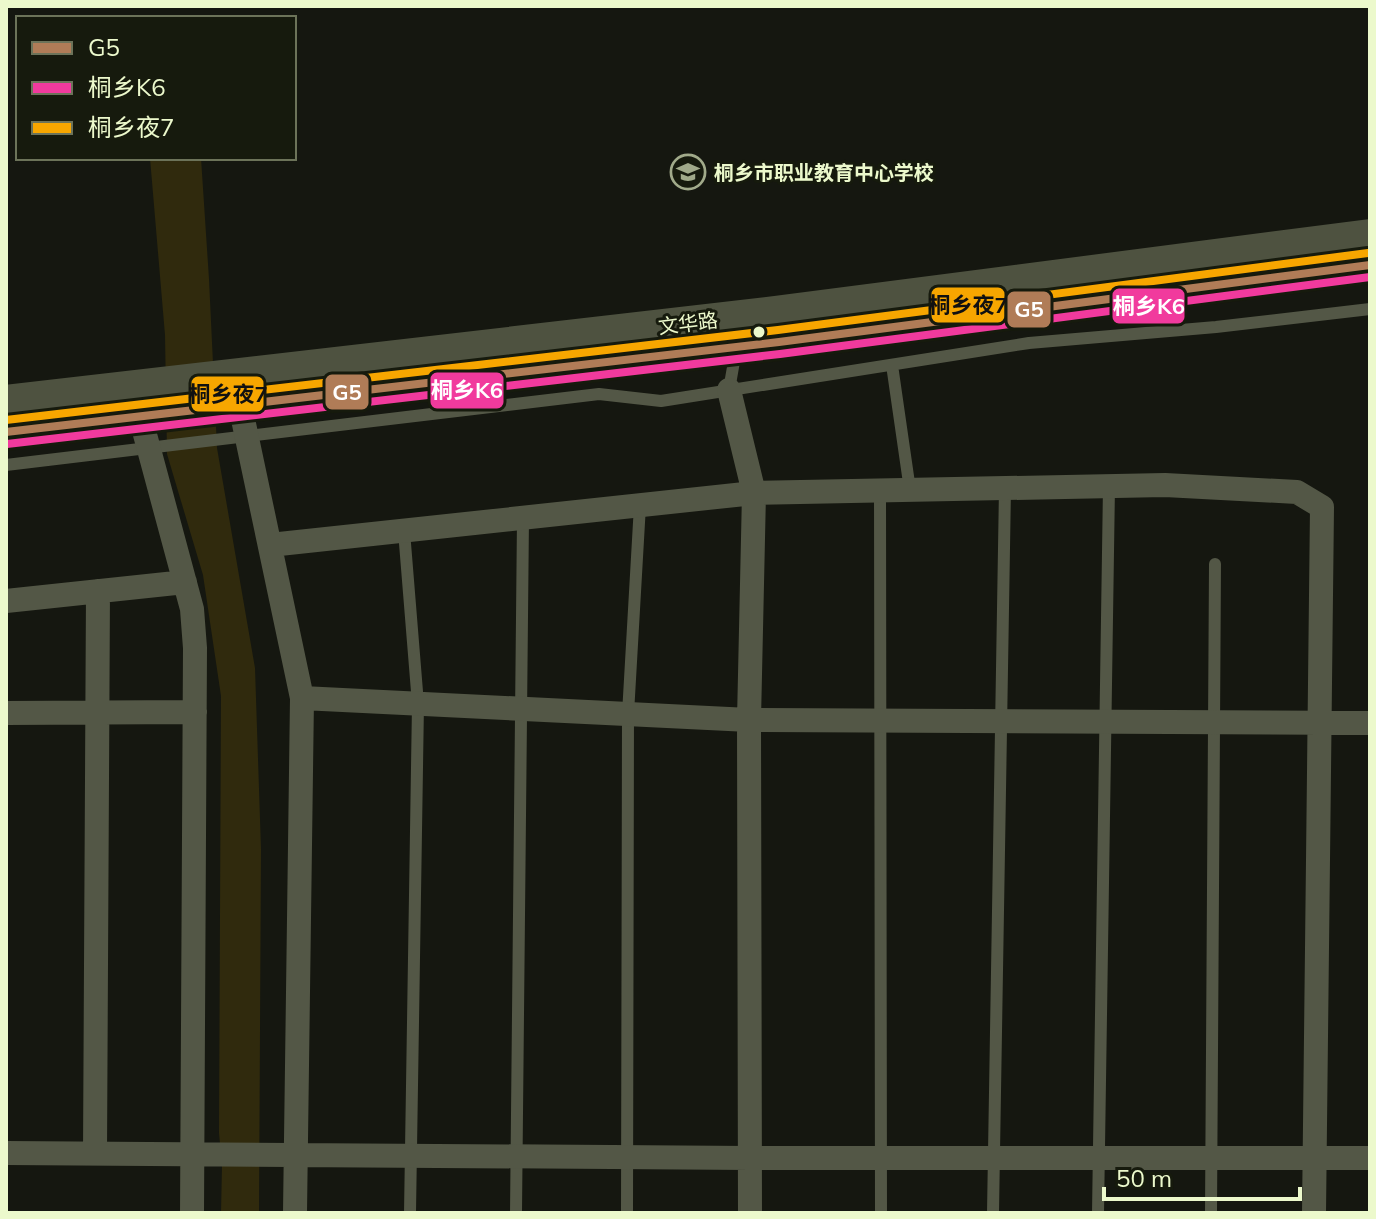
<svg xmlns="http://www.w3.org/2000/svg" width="1376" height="1219" viewBox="0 0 1376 1219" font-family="Mulish,'Noto Sans SC',sans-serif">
<rect width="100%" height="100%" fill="#151710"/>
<!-- water -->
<path fill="#302a0d" d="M 150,158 L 201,158 L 209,279 L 217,448 L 255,668 L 261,849 L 259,1213 L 221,1213 L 222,1165 L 219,1133 L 221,696 L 203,575 L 167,454 L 165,335 Z"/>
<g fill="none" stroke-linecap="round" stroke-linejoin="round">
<!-- service -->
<path stroke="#535746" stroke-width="12" d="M 892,365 L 910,490
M 729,390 L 736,350
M 6,465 L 599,394 L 661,401 L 1029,343 L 1216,327 L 1370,309
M 880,490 L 881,1213
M 404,531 L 418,704 L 410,1213
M 516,1213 L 523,518
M 627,1213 L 628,714 L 640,505
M 993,1213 L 1005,488
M 1098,1213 L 1109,486
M 1211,1213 L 1215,564"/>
<!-- minor -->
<path stroke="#535746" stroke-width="24" d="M 729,390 L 754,493 L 749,720 L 750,1213
M 240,405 L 302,698 L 295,1213
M 140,416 L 192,609 L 195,648 L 192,1213
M 270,545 L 754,493 L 1165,485 L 1297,492 L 1322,507 L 1314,1213
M 6,601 L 185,582
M 302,698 L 749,720 L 1370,723
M 6,713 L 195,712
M 6,1153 L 750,1158 L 1370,1158
M 95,1153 L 98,591"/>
<!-- secondary -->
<path stroke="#4e5240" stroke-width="34" d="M 6,402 L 776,313 L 1370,236
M 6,432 L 779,342 L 1370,265"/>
<!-- bus-1 casing -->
<g stroke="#161a0d" stroke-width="14">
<path id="bus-1" d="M 6,432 L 779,342 L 1370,265"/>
</g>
<!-- bus-2 casing -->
<g stroke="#161a0d" stroke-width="14">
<path id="bus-2" d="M 7,444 L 780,354 L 1370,277"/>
</g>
<!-- bus-3 casing -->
<g stroke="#161a0d" stroke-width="14">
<path id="bus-3" d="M 6,420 L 778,330 L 1368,253"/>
</g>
<!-- bus-1 -->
<use href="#bus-1" stroke="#b07c57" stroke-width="8"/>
<!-- bus-2 -->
<use href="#bus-2" stroke="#f13a9d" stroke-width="8"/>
<!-- bus-3 -->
<use href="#bus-3" stroke="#f7a600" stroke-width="8"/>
</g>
<!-- icons -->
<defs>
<g id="school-ring" transform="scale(1.8)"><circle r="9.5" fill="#161a0d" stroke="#a1aa8a" stroke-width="1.5"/><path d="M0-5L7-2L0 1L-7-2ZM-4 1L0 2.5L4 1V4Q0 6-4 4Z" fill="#a1aa8a"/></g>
</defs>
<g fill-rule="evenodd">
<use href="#school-ring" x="688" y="172"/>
</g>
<!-- markers -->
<circle fill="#ecf9cc" stroke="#161a0d" stroke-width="3" cx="759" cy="332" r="7"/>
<g text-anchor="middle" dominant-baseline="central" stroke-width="6" stroke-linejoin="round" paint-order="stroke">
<!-- poi labels -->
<g font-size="20" font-weight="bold" fill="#ecf9cc" stroke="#161a0d" text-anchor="start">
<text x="714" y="172">桐乡市职业教育中心学校</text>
</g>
<!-- street labels -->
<g font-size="20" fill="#ecf9cc" stroke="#161a0d">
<text transform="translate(688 323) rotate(-7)">文华路</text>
</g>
</g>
<g stroke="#161a0d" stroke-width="3">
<rect x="930" y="286" width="76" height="38" rx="8" fill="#f7a600"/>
<rect x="1111" y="287" width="75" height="38" rx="8" fill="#f13a9d"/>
<rect x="1006" y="290" width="46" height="39" rx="8" fill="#b07c57"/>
<rect x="429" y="371" width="76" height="39" rx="8" fill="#f13a9d"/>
<rect x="324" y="373" width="46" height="38" rx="8" fill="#b07c57"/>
<rect x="190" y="375" width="75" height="38" rx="8" fill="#f7a600"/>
</g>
<g font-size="22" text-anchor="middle" font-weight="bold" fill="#fff">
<text x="1149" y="314">桐乡K6</text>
<text x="1029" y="317">G5</text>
<text x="467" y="398">桐乡K6</text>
<text x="347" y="400">G5</text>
</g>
<g font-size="22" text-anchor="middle" font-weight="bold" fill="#111">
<text x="968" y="313">桐乡夜7</text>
<text x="228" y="402">桐乡夜7</text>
</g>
<!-- border -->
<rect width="1376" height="1219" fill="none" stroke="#ecf9cc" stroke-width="16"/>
<!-- legend -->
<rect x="16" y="16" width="280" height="144" fill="#161a0d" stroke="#6c7359" stroke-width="2"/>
<rect x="32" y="42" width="40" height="12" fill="#b07c57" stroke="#6c7359" stroke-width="2"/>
<text x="88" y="56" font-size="24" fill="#ecf9cc">G5</text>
<rect x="32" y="82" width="40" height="12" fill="#f13a9d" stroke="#6c7359" stroke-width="2"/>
<text x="88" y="96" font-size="24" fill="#ecf9cc">桐乡K6</text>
<rect x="32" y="122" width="40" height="12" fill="#f7a600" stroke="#6c7359" stroke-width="2"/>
<text x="88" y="136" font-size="24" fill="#ecf9cc">桐乡夜7</text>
<!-- scale -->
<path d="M1104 1187v12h196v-12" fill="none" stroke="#ecf9cc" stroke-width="4"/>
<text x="1116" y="1187" font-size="24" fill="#ecf9cc" stroke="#161a0d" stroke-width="6" paint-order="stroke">50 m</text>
</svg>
